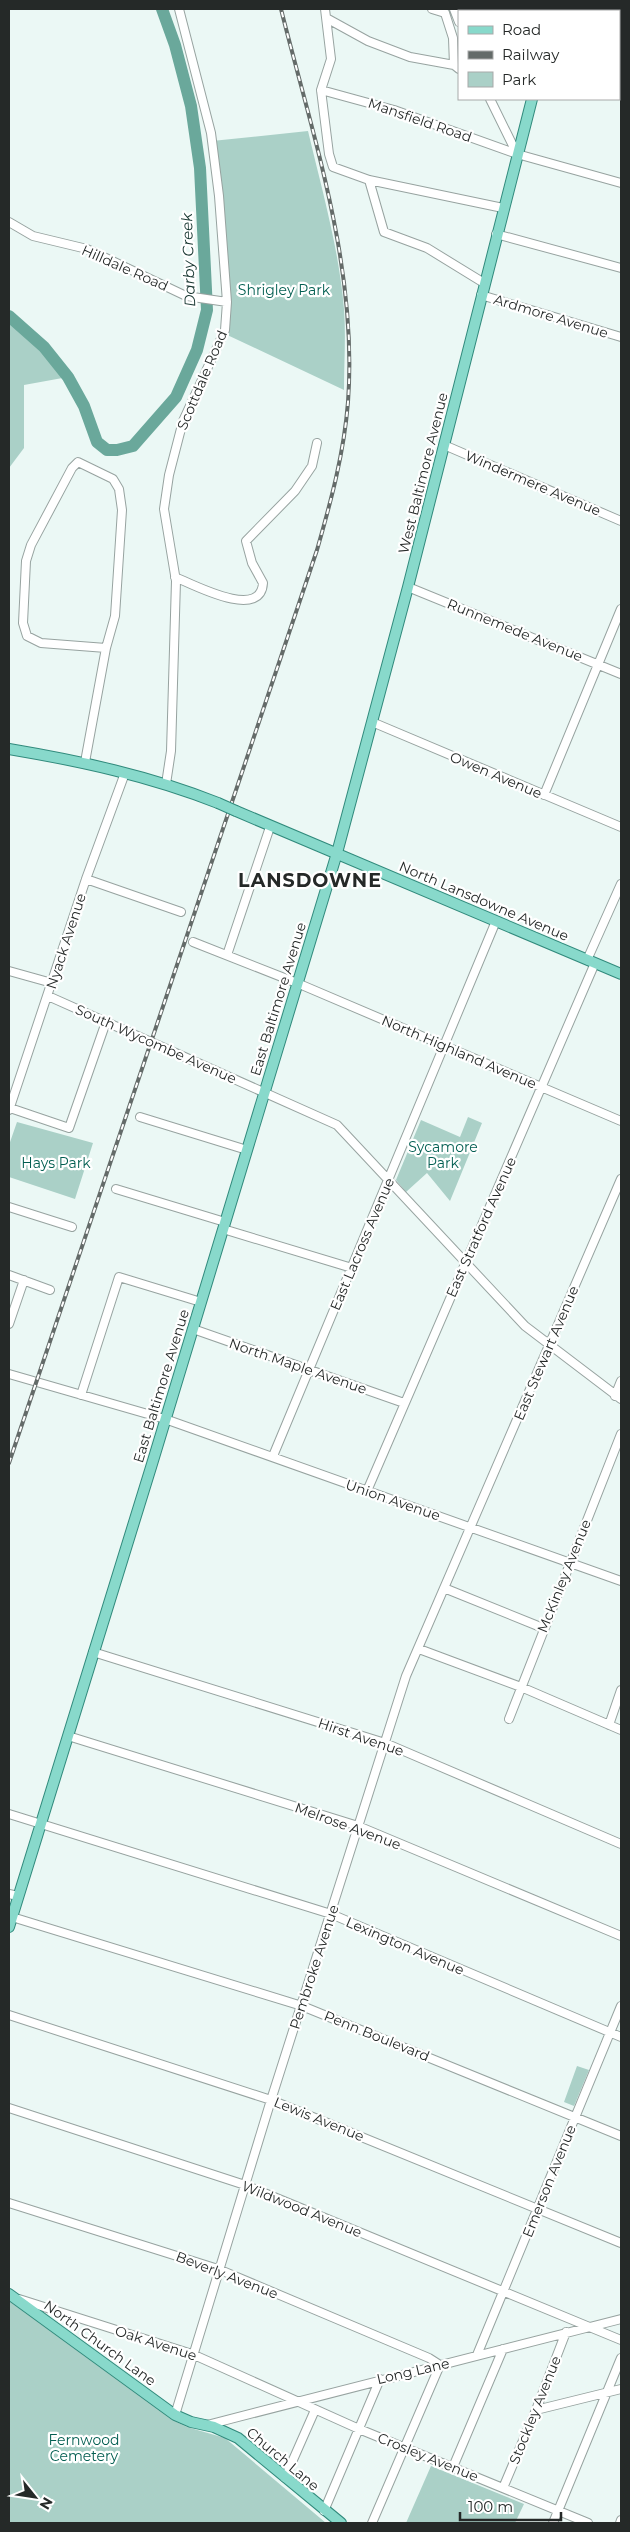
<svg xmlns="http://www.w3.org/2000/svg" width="630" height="2532" viewBox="0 0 630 2532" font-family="Montserrat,sans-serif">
<rect width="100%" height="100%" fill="#ebf8f5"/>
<!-- green -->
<path fill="#aad0c7" d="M 308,131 C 322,190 339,249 344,309 C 346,336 344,363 344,390 L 223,333 L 227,302 L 212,141 Z
M 9,316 L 44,346 L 68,377 L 24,385 L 24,448 L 9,468 Z
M 468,1117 L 482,1123 L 450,1201 L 427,1173 L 406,1192 L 396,1180 L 421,1120 L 460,1137 Z
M 17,1122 L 93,1143 L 75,1199 L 9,1177 L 9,1145 Z
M 577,2066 L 589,2070 L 574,2106 L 564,2102 Z
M 9,2301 L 172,2420 L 187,2427 L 225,2438 L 326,2523 L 9,2523 Z
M 431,2466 L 524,2504 L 515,2523 L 406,2523 Z"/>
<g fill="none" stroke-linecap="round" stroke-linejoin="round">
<!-- river -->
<path stroke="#6aa89b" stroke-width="12" d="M 9,316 L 44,347 L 68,377 L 84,406 L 97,442 L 107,450 L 117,450 L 133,446 L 176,397 L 197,350 L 207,310 L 200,168 L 191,106 L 175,45 L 162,9"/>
<!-- minor casing -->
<g stroke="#97a3a0" stroke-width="10">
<path id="minor" d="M 325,9 L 331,59 L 321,90 L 329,154 L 333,167 L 369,180 L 503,208
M 432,9 L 445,13
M 454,9 L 459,22
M 445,13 L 453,38 L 454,65
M 328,19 L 368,41 L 410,57 L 454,65 L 459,69
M 321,90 L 394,110 L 517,154 L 621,183
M 490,99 L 517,154
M 369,180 L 384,232 L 427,248 L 484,283
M 9,222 L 33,236 L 87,249 L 186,296 L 227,302
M 496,234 L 621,268
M 481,295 L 621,337
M 444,445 L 621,521
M 175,577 C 192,584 261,621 263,583 L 252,563 L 246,541 L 295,491 L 312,466 L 317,443
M 408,587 L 621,674
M 372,722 L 621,827
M 85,762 L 106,648 L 115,616 L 122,510 L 119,489 L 113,479 L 78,462 L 72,468 L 31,545 L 26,561 L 23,623 L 27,636 L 41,643 L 106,648
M 166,784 L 171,751 L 176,581 L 164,509 L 169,475 L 183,421 L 225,330 L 227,302 L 219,196 L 211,133 L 179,9
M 544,795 L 621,609
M 86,879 L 181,912
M 193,942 L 297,983 L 621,1121
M 227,955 L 270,827
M 587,960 L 621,884
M 9,971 L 52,983
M 48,996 L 337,1125 L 525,1326 L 621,1399
M 10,1108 L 69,1128 L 106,1022
M 9,1110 L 86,879 L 125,773
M 140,1117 L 247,1150
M 116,1189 L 225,1222
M 9,1207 L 72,1227
M 223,1229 L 352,1268
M 9,1275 L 50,1290
M 9,1324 L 24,1280
M 193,1329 L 404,1403
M 9,1374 L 165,1419 L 621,1581
M 81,1395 L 119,1277 L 201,1302
M 615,1396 L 621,1381
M 273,1456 L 496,921
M 367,1491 L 595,963
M 444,1588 L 543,1628
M 419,1649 L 521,1687 L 621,1730
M 93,1652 L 385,1743 L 621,1844
M 509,1719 L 621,1434
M 609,1725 L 621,1690
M 68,1736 L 358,1826 L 621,1936
M 9,1814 L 331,1914 L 621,2037
M 9,1894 L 18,1896
M 12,1917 L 302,2006 L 621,2136
M 9,2015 L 271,2100 L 621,2243
M 9,2108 L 245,2185 L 621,2340
M 9,2203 L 218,2269 L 429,2358 L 440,2365 L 372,2523
M 19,2299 L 192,2354 L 359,2429 L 588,2523
M 477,2355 L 621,2006
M 536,2410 L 621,2389
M 175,2415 L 271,2100 L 406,1676 L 621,1179
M 207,2425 L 621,2319
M 453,2467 L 503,2349
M 285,2478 L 315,2410
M 503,2488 L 536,2410 L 566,2332
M 324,2511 L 380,2379
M 553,2523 L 621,2358
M 620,2523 L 621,2520"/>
</g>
<!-- major casing -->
<g stroke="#318a7c" stroke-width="12">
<path id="major" d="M 527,9 L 527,11
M 9,749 C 80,761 150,776 218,803
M 236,811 L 621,974
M 9,1927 L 152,1464 L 337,853 L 408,587 L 532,99
M 9,2294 L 175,2415 L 191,2422 L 214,2427 L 238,2438 L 341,2523"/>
</g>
<!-- minor -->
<use href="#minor" stroke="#fff" stroke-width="8"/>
<!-- major -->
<use href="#major" stroke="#88d9cb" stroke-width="10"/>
<!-- rail casing -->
<g stroke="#646b69" stroke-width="4">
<path id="rail" d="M 9,1463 L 317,550 C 331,501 344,453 348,402 C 358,268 313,137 281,9"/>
</g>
<!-- rail -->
<use href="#rail" stroke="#fff" stroke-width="2" stroke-dasharray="5.5" stroke-linecap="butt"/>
<!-- major-bridge casing -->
<g stroke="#318a7c" stroke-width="12" stroke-linecap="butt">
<path id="major-bridge" d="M 218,803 L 236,811"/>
</g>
<!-- major-bridge -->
<use href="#major-bridge" stroke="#88d9cb" stroke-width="10"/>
</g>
<g text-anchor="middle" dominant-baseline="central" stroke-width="4.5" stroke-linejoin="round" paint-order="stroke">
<!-- street labels -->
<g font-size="14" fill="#252928" stroke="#fff">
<text transform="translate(420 120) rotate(19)">Mansfield Road</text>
<text transform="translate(125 268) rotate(24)">Hilldale Road</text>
<text transform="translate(551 316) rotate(17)">Ardmore Avenue</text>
<text transform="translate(202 380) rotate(-67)">Scottdale Road</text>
<text transform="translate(423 473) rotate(-76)">West Baltimore Avenue</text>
<text transform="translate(533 483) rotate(23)">Windermere Avenue</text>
<text transform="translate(515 630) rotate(22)">Runnemede Avenue</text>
<text transform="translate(496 775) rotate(23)">Owen Avenue</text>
<text transform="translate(484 901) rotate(23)">North Lansdowne Avenue</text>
<text transform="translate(66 941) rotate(-72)">Nyack Avenue</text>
<text transform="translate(278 999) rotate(-73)">East Baltimore Avenue</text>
<text transform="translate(156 1044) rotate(24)">South Wycombe Avenue</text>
<text transform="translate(459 1052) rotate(23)">North Highland Avenue</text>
<text transform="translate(481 1227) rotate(-66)">East Stratford Avenue</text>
<text transform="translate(362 1244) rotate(-67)">East Lacross Avenue</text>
<text transform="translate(546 1353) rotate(-67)">East Stewart Avenue</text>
<text transform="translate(298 1366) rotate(19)">North Maple Avenue</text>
<text transform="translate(161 1386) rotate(-73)">East Baltimore Avenue</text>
<text transform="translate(393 1500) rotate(19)">Union Avenue</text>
<text transform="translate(564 1576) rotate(-68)">McKinley Avenue</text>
<text transform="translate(361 1737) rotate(19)">Hirst Avenue</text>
<text transform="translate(348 1826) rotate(20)">Melrose Avenue</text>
<text transform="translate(405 1946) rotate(23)">Lexington Avenue</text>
<text transform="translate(314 1967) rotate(-72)">Pembroke Avenue</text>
<text transform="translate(377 2036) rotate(22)">Penn Boulevard</text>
<text transform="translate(319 2119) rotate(22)">Lewis Avenue</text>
<text transform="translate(549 2181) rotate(-68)">Emerson Avenue</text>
<text transform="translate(302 2209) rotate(22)">Wildwood Avenue</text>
<text transform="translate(227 2275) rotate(21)">Beverly Avenue</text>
<text transform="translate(100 2343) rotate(36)">North Church Lane</text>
<text transform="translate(156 2343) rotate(18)">Oak Avenue</text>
<text transform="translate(413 2371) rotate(-13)">Long Lane</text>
<text transform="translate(535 2410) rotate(-68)">Stockley Avenue</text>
<text transform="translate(428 2457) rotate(22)">Crosley Avenue</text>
<text transform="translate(283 2459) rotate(40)">Church Lane</text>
</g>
<!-- park labels -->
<g font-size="14" fill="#025e51" stroke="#fff">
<text x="284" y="290">Shrigley Park</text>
<text x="443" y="1147">Sycamore<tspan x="443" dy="16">Park</tspan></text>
<text x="56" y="1163">Hays Park</text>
<text x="84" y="2440">Fernwood<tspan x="84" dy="16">Cemetery</tspan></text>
</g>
<!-- water labels -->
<g font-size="15" font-style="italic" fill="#173630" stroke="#fff">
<text transform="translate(188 260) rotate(-92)">Darby Creek</text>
</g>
<!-- district labels -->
<g font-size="19" font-weight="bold" letter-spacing="1" fill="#252928" stroke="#fff">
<text x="310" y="880">LANSDOWNE</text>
</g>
</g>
<!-- border -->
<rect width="630" height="2532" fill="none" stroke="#252928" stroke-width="20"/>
<!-- legend -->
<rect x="458" y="10" width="162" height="90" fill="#ffffff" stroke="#a8a9a9"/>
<rect x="468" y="26" width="25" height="8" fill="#88d9cb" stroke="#a8a9a9"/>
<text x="502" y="35" font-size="15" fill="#252928">Road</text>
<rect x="468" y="51" width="25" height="8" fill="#646b69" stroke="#a8a9a9"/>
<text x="502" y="60" font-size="15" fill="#252928">Railway</text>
<rect x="468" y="72" width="25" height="15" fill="#aad0c7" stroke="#a8a9a9"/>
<text x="502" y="85" font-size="15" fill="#252928">Park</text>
<!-- north arrow -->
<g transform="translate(35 2497) rotate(120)" stroke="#ffffff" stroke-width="4" paint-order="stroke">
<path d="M0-4L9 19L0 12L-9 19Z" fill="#252928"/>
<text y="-8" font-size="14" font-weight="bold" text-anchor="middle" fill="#252928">N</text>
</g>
<!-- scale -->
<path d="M460 2512v8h101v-8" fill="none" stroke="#252928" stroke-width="2.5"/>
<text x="468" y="2512" font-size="15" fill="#252928" stroke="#ffffff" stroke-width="4" paint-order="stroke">100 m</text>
</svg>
